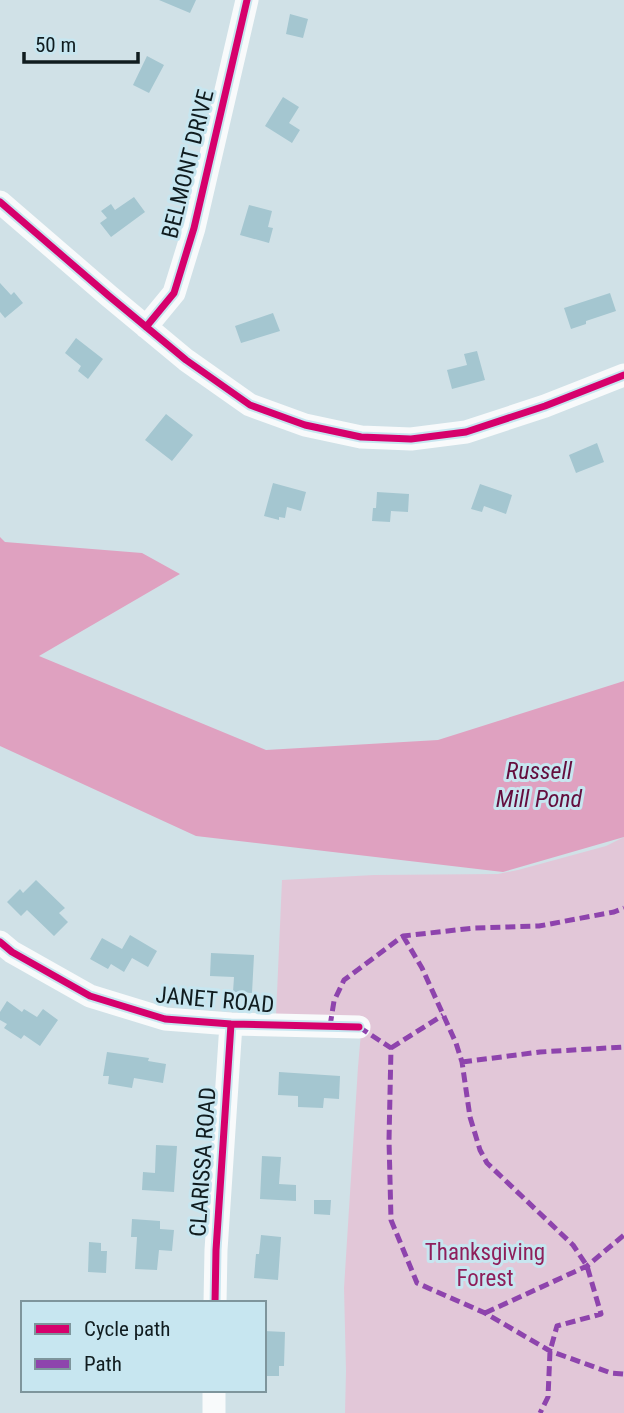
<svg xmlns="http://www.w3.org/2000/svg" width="624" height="1413" viewBox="0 0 624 1413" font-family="'Roboto Condensed',sans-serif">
<rect width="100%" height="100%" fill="#d0e1e7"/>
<!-- green -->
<path fill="#e2c7d8" d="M 624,837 L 624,1413 L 345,1413 L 346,1371 L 344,1288 L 358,1067 L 362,1021 L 276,1016 L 282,880 L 374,875 L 498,874 L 518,870 L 606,846 Z"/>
<!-- water -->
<path fill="#dfa1c0" d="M 0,537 L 5,542 L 142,553 L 180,574 L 39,656 L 266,750 L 438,740 L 624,681 L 624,837 L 503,872 L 196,836 L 0,746 Z"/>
<!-- building -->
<path fill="#a4c6d0" d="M 159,0 L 196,0 L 190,13 Z
M 290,14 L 308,19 L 303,38 L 286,34 Z
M 147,56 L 164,65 L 149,93 L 133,85 Z
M 283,97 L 299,107 L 289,123 L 300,130 L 292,143 L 265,126 Z
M 134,197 L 145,212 L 111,237 L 100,223 L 107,218 L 101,211 L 111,204 L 115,210 Z
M 249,205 L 272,211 L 268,227 L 273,228 L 269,243 L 240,235 Z
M 0,283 L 11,295 L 14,292 L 23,303 L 5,318 L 0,312 Z
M 610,293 L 616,311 L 586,321 L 586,324 L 571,329 L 564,308 Z
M 273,313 L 280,331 L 241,343 L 235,326 Z
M 76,338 L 103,359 L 88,379 L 78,371 L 81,366 L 65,353 Z
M 477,351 L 485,380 L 452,389 L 447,370 L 467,365 L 464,354 Z
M 166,414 L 193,435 L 172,461 L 145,440 Z
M 597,443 L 604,462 L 576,473 L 569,455 Z
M 273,483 L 306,492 L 301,511 L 287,507 L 285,518 L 279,517 L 279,520 L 264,516 Z
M 480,484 L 512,495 L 506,514 L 484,506 L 482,512 L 471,509 Z
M 377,492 L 409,494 L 408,512 L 391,511 L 390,522 L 372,521 L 373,508 L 376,508 Z
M 36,880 L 65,908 L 59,913 L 68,922 L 54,936 L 27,910 L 21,916 L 7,902 L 20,889 L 23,893 Z
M 130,935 L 157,951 L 148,967 L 132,958 L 124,972 L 111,964 L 108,969 L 90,959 L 102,938 L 122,949 Z
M 211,953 L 254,955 L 252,993 L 233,992 L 234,977 L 210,976 Z
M 7,1001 L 22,1012 L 24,1009 L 37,1017 L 43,1009 L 58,1020 L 40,1046 L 24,1035 L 21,1039 L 4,1028 L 7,1024 L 0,1020 L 0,1012 Z
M 107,1052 L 149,1058 L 148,1061 L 166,1064 L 163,1083 L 134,1078 L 132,1088 L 108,1084 L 109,1076 L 103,1076 Z
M 279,1072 L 340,1076 L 339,1099 L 324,1098 L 323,1108 L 298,1107 L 298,1096 L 278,1095 Z
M 156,1145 L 177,1146 L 174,1192 L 142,1190 L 143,1172 L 155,1173 Z
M 262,1156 L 281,1157 L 279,1184 L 296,1185 L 296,1201 L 260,1199 Z
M 314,1200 L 331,1200 L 330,1215 L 314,1214 Z
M 132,1219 L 160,1221 L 160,1229 L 174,1230 L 172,1251 L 159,1250 L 157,1270 L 135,1269 L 137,1237 L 131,1237 Z
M 261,1235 L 281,1237 L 278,1280 L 254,1278 L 256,1254 L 259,1254 Z
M 89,1242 L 101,1243 L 101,1251 L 107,1251 L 106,1273 L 88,1272 Z
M 264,1331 L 285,1332 L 284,1366 L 279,1366 L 279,1376 L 264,1376 Z"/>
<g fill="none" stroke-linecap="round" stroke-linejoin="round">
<!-- minor -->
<path stroke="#f8fafb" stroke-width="23" d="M 0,202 L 109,296 L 186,360 L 250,405 L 305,425 L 361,437 L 411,439 L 466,432 L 545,406 L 624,375
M 146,327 L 174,293 L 194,228 L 247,0
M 0,942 L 12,952 L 90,996 L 165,1019 L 231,1024 L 359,1027
M 215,1303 L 216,1250 L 231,1024
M 214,1390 L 214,1413"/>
<!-- quiet -->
<path stroke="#8e44ad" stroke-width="5" stroke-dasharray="10 5" stroke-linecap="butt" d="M 403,936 L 422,968 L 456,1043 L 462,1062 L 470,1117 L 480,1150 L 487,1163 L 573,1245 L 587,1266 L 601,1314 L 557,1326 L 550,1351 L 548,1397 L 540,1413
M 330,1026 L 334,1001 L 344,980 L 403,936 L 474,928 L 539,926 L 614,912 L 624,908
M 359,1027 L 391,1048 L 389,1140 L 391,1220 L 417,1283 L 485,1313 L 550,1351 L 611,1373 L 624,1374
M 391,1048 L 443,1015
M 462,1062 L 540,1052 L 624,1047
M 485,1313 L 587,1266 L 624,1235"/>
<!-- cycleway casing -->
<g stroke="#c7e6f0" stroke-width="11">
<path id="cycleway" d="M 0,202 L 109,296 L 186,360 L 250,405 L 305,425 L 361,437 L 411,439 L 466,432 L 545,406 L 624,375
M 146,327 L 174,293 L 194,228 L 247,0
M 0,942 L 12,952 L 90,996 L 165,1019 L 231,1024 L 359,1027
M 215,1303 L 216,1250 L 231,1024"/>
</g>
<!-- cycleway -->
<use href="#cycleway" stroke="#d6006c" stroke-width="7"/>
</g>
<g text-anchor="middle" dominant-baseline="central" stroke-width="6" stroke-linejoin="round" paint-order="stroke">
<!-- street labels -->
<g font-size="23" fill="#101c1f" stroke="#c7e6f0">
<text transform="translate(188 164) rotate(-76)">BELMONT DRIVE</text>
<text transform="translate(215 1000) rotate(5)">JANET ROAD</text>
<text transform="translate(203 1162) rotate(-86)">CLARISSA ROAD</text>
</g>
<!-- park labels -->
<g font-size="23" fill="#8f1f5b" stroke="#c7e6f0">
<text x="485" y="1252">Thanksgiving<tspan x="485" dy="26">Forest</tspan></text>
</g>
<!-- water labels -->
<g font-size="24" font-style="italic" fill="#640e3e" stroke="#c7e6f0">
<text x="539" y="771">Russell<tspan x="539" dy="28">Mill Pond</tspan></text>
</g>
</g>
<!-- legend -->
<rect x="21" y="1301" width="245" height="91" fill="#c7e6f0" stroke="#7e959c" stroke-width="2"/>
<rect x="35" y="1324" width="35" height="10" fill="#d6006c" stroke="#7e959c" stroke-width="2"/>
<text x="84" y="1336" font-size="21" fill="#101c1f">Cycle path</text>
<rect x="35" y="1359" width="35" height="10" fill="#8e44ad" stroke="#7e959c" stroke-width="2"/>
<text x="84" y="1371" font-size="21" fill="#101c1f">Path</text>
<!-- scale -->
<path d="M24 52v10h114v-10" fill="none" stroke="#101c1f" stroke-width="3.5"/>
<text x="35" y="52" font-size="21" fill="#101c1f" stroke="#c7e6f0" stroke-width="5" paint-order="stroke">50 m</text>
</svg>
